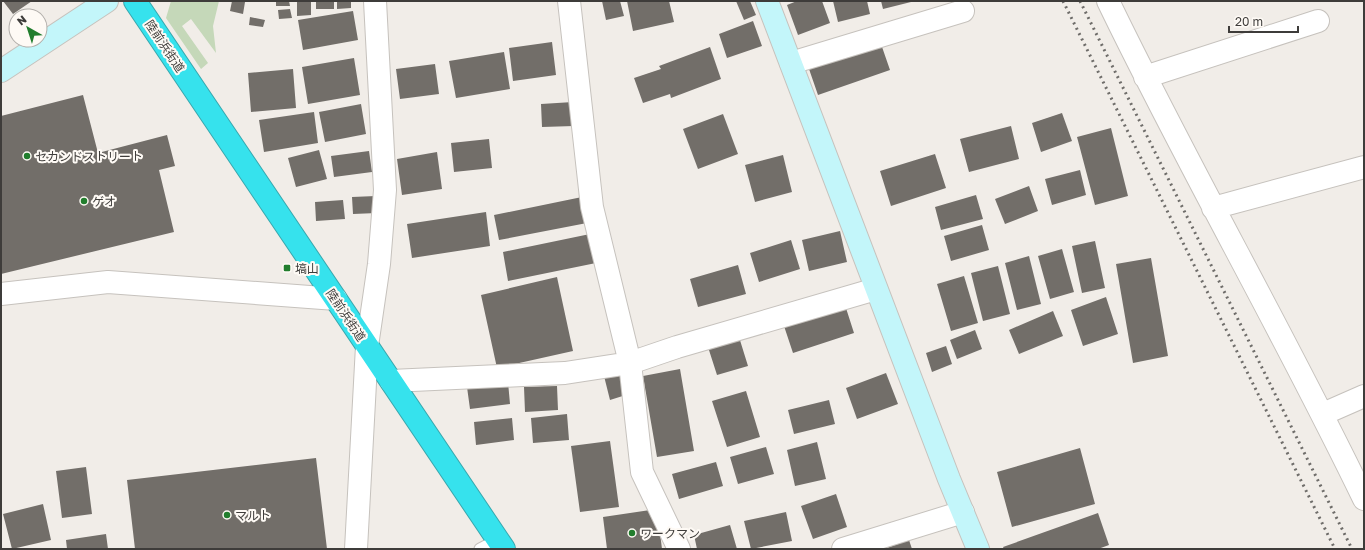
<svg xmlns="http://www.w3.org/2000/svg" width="1365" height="550" viewBox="0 0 1365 550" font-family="'Golos Text','Noto Sans JP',sans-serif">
<rect width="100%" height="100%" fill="#f1ede8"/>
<!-- green -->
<path fill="#c5d8b9" d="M 171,1 L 219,1 L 213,26 L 216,53 L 191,19 L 182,26 L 208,63 L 201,69 L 166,18 Z"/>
<!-- building -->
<path fill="#726e69" d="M 3,1 L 32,1 L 13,14 Z
M 232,1 L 245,2 L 243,14 L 230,11 Z
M 276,1 L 289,1 L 290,6 L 276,6 Z
M 297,1 L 311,1 L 311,15 L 297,16 Z
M 316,1 L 334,1 L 334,9 L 316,9 Z
M 337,1 L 351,1 L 351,8 L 337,9 Z
M 602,1 L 620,1 L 624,16 L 606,20 Z
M 627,1 L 669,1 L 674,22 L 633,31 Z
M 736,1 L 750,1 L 756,15 L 744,20 Z
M 797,1 L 822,1 L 830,23 L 798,35 L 787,5 Z
M 833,1 L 867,1 L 870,14 L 838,22 Z
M 881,1 L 911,1 L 911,2 L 883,9 Z
M 290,9 L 292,18 L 279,19 L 278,10 Z
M 353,11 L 358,40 L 303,50 L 298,20 Z
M 250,17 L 265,20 L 263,27 L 249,25 Z
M 753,21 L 762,46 L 727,58 L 719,34 Z
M 552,42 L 556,75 L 513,81 L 509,48 Z
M 881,44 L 890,70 L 818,95 L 809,69 Z
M 710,47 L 721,79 L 671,98 L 670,94 L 643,103 L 634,78 L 661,69 L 659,66 Z
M 504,52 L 510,89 L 456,98 L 449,61 Z
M 354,58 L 360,95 L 308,104 L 302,67 Z
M 435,64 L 439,94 L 400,99 L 396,69 Z
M 293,69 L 296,108 L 251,112 L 248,73 Z
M 83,95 L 98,153 L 167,135 L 175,166 L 159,170 L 174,232 L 1,274 L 1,116 Z
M 573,102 L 574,126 L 542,127 L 541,104 Z
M 361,104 L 366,134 L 325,142 L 319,112 Z
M 314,112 L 318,143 L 264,152 L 259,120 Z
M 1062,113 L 1072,141 L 1041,152 L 1032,123 Z
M 723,114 L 738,154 L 698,169 L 683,129 Z
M 1011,126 L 1019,159 L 969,172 L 960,139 Z
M 1111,128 L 1128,196 L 1095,205 L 1077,137 Z
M 489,139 L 492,168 L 454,172 L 451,143 Z
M 319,150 L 327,179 L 296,187 L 288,158 Z
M 369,151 L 372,172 L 334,177 L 331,156 Z
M 437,152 L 442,189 L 402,195 L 397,159 Z
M 935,154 L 946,188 L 891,206 L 880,171 Z
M 783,155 L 792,192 L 755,202 L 745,165 Z
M 1080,170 L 1086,195 L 1052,205 L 1045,179 Z
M 1029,186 L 1038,211 L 1005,224 L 995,199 Z
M 976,195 L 983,219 L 941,230 L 935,207 Z
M 376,196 L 377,213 L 353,214 L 352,197 Z
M 582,197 L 587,223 L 499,240 L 494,215 Z
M 343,200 L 345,219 L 316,221 L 315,202 Z
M 486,212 L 490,246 L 412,258 L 407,224 Z
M 982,225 L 989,250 L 951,261 L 944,236 Z
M 840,231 L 847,262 L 809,271 L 802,240 Z
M 590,234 L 596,263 L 508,281 L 503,252 Z
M 791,240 L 800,269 L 759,282 L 750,253 Z
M 1095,241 L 1105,288 L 1082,293 L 1072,246 Z
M 1062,249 L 1074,292 L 1050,299 L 1038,256 Z
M 1029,256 L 1041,304 L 1017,310 L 1005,263 Z
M 1151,258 L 1168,356 L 1133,363 L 1116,264 Z
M 738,265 L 746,294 L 698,307 L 690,279 Z
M 998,266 L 1010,314 L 983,321 L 971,273 Z
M 964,276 L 978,323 L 951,331 L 937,284 Z
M 557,277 L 573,351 L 497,368 L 481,295 Z
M 1106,297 L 1118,334 L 1083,346 L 1071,310 Z
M 845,305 L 854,333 L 793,353 L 784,326 Z
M 1053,311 L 1063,336 L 1019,354 L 1009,330 Z
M 975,330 L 982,349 L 957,359 L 950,340 Z
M 739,337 L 748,366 L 717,375 L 708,347 Z
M 946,346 L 952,364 L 932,372 L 926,353 Z
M 680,369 L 694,451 L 657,457 L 643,376 Z
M 622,371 L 629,394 L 610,400 L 604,376 Z
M 886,373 L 898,404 L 857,419 L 846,388 Z
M 508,382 L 510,404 L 470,409 L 467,387 Z
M 557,386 L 558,410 L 525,412 L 524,387 Z
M 746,391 L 760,437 L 727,447 L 712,401 Z
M 829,400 L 835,424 L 794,434 L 788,410 Z
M 567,414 L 569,440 L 533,443 L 531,418 Z
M 512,418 L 514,440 L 476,445 L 474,422 Z
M 610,441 L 619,507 L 580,512 L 571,446 Z
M 817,442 L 826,479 L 795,486 L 787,450 Z
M 766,447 L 774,474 L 738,484 L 730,457 Z
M 1080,448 L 1095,504 L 1012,527 L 997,472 Z
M 316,458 L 327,549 L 135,549 L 127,480 Z
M 716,462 L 723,486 L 679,499 L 672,474 Z
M 86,467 L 92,514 L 62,518 L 56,471 Z
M 836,494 L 847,527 L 813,539 L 801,506 Z
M 43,504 L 51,540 L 12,549 L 3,514 Z
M 657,509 L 662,549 L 607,549 L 603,517 Z
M 786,512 L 792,541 L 751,549 L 744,521 Z
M 1098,513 L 1109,545 L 1098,549 L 1004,549 L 1003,547 Z
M 730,525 L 737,549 L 697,549 L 694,535 Z
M 106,534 L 108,549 L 67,549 L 66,540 Z
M 909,540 L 912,549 L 884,549 Z"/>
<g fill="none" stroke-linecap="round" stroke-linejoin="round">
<!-- lane casing -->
<g stroke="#c6c2bd" stroke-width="13">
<path id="lane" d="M 480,549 L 497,540"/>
</g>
<!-- street casing -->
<g stroke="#c6c2bd" stroke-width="24">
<path id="street" d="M 569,1 L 592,207 L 630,363 L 642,472 L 679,549
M 1108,1 C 1189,169 1283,331 1364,499
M 791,63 L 963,11
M 1145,77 L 1318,21
M 1213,208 L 1364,167
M 1,294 L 108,282 L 336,299
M 391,381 L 565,373 L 630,363 L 677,347 L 876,289
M 1323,414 L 1364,396
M 356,549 L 367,346 L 379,264 L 385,190 L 375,1
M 843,549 L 963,512"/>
</g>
<!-- secondary casing -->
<g stroke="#c6c2bd" stroke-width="24">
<path id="secondary" d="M 767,1 L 949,479 L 978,549
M 1,71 L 107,1"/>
</g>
<!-- highway casing -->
<g stroke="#39a8ae" stroke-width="24">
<path id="highway" d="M 135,1 L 504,549"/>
</g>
<!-- lane -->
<use href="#lane" stroke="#fff" stroke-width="11"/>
<!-- street -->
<use href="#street" stroke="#fff" stroke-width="22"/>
<!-- secondary -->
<use href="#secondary" stroke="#c3f6fa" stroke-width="22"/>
<!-- highway -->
<use href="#highway" stroke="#36e2ed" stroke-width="22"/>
<!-- rail -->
<path stroke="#6f6d6a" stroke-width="3" stroke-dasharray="2 4" stroke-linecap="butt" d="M 1063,1 L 1335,549
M 1080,1 L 1352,549"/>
</g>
<!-- markers -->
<g fill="#217d2d" stroke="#fefaf5" stroke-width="1.5">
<circle cx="27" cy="156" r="4"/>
<circle cx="84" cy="201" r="4"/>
<rect x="283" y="264" width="8" height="8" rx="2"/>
<circle cx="227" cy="515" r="4"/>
<circle cx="632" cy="533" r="4"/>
</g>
<g text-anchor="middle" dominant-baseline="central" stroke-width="4" stroke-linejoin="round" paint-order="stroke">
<!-- street labels -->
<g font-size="12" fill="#3e3c3a" stroke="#fefaf5">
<text transform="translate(165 46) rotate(56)">陸前浜街道</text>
<text transform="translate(346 315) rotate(56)">陸前浜街道</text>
</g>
<!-- poi labels -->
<g font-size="12" fill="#3e3c3a" stroke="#fefaf5" text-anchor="start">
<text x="35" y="156">セカンドストリート</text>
<text x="92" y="201">ゲオ</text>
<text x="295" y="268">塙山</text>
<text x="235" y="515">マルト</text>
<text x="640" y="533">ワークマン</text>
</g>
</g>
<!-- border -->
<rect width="1365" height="550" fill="none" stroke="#3e3c3a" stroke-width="4"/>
<!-- north arrow -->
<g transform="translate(28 28) rotate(321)"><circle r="19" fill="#fefaf5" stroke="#b1aeaa"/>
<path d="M0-3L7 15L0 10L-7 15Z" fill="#217d2d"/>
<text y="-6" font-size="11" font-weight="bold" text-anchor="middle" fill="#3e3c3a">N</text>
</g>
<!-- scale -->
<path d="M1229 26v6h69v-6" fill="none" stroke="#3e3c3a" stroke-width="2"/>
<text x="1235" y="26" font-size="12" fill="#3e3c3a" stroke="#fefaf5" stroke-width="3" paint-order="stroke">20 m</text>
</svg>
